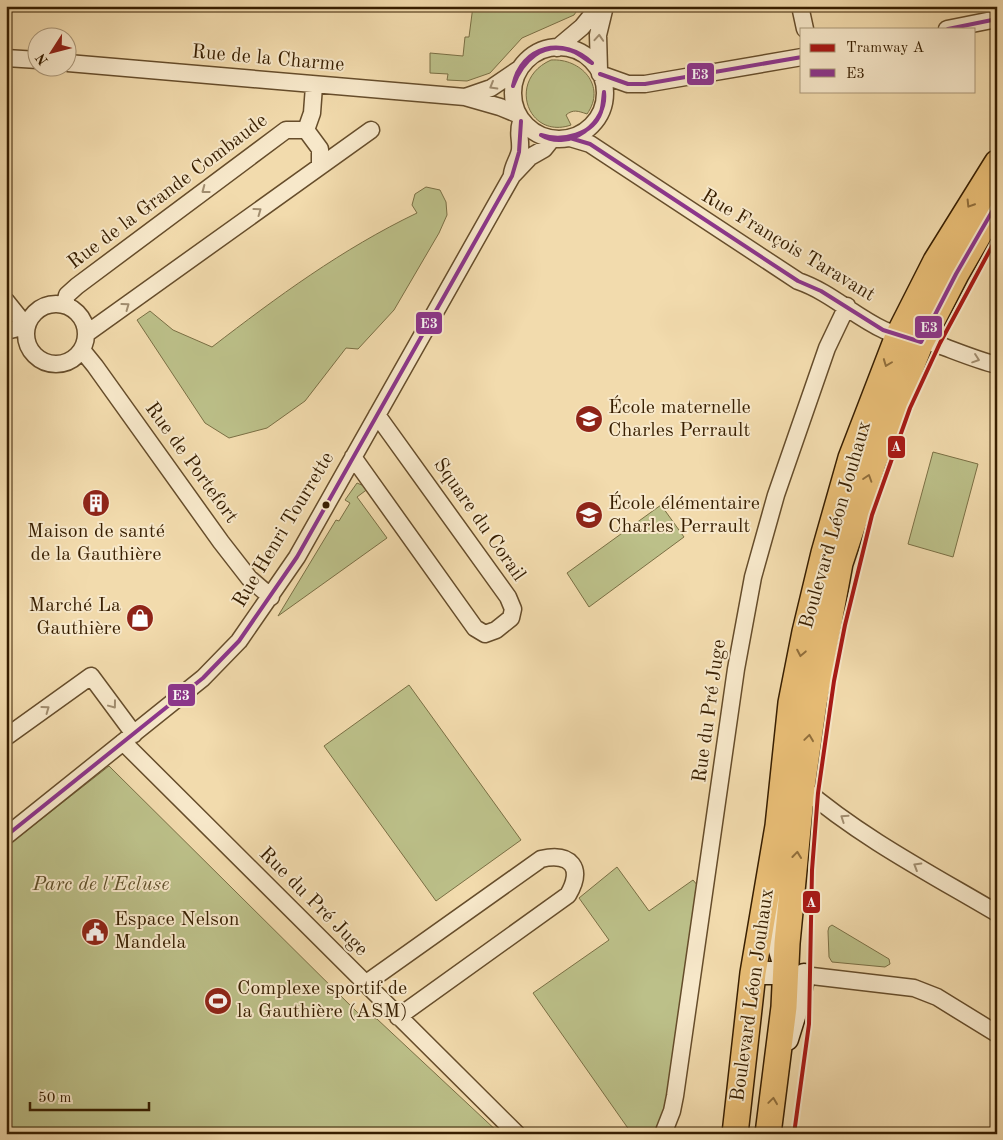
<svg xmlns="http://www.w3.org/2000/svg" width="1003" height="1140" viewBox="0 0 1003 1140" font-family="'Old Standard TT',serif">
<rect width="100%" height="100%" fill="#f2dbad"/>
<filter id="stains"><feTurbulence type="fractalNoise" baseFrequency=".004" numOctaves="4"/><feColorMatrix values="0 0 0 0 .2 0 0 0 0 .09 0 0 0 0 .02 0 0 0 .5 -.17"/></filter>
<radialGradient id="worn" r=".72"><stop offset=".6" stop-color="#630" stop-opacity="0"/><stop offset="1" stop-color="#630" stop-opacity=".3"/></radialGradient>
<!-- green -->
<path fill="#bcc089" stroke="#7a6f44" d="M 473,6 L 580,6 L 574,15 L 522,38 L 490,73 L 467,81 L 447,80 L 448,74 L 430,73 L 430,53 L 463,56 L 465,37 L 469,37 Z
M 551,60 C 581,58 607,86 587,114 C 578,111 573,109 566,115 L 571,125 C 528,140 506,80 551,60 Z
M 426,187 L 440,190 L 446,202 L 447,215 L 439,233 L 394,310 L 358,349 L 346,348 L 305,401 L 267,428 L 229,438 L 205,423 L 137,320 L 150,311 L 173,330 L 212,347 C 277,297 342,249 417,213 L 412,205 L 415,194 Z
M 933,452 L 978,464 L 953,557 L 908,544 Z
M 357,483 L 369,488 L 357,497 L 387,538 L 278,616 L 336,520 L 339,521 L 350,503 L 345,500 Z
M 661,505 L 684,537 L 589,607 L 567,573 Z
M 409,685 L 521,840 L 436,901 L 324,746 Z
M 109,766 L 360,1015 L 377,1019 L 500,1134 L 6,1134 L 6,847 Z
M 617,867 L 649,911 L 693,880 L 704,893 L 663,1134 L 632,1134 L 533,993 L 609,940 L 579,898 Z
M 832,925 L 889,959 L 890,964 L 885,967 L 832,962 L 829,957 L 828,931 L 829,927 Z"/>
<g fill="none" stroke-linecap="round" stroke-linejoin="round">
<!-- street casing -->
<g stroke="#664d2b" stroke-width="19">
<path id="street" d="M 800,6 L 805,29
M 947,29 L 997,19
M513 93a46 46 0 1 1 92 0a46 46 0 1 1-92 0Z
M 557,48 L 582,27 L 599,6
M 6,58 L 38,60
M 68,63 L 465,97 L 500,107 L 517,114
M 599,70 L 598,35 L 605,6
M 600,74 L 628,84 L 645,84 L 802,57
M 465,97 L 491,88 L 519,69
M 306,130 L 312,113 L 314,86
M 570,138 L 590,144 L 798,281 C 830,292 854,316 884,330 C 902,339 921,339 939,345 C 958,352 977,360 997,365
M 512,174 C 513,165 519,158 520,150 C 521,137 517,135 521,121
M 6,301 L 26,326 L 6,331
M26 334a30 30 0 1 1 60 0a30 30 0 1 1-60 0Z
M 65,305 L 67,295 L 77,286 L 286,130 L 306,130 L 320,149 L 320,166
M 86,334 L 371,130
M 82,350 L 95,366 L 221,542 L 249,578 L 271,597
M 353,457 L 475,628 L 485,634 L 496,630 L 511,618 L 513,609 L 508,597 L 377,415
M 6,737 L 91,676 L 134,734
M 123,742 L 517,1134
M 802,787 C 860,837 931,874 997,913
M 6,836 L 203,678 L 239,641 L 297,557 L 512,176 L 530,157 L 544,149 L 552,139
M 795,974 L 914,988 L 937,997 L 997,1034
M 365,984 L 541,859 C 571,852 584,868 568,895 L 398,1017
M 663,1134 L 672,1111 L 675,1096 L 736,669 L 753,577 L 776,495 L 827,348 L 847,306"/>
</g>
<!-- secondary casing -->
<g stroke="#371e00" stroke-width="25">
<path id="secondary" d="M 753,973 L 787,973 L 775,934 L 780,873
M 787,1039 L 796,1010 L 804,975"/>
</g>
<!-- primary casing -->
<g stroke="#371e00" stroke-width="28">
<path id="primary" d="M 735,1134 L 753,973 L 778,826 L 791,703 L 805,632 L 824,553 L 851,458 L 898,336 L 936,261 L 997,163
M 768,1134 L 784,1007 L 787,943 L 802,787 L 814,703 L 840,563 L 873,463 L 921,342 L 956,274 L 997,203"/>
</g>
<!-- street -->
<use href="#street" stroke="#f7e8ca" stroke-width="16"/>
<!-- secondary -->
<use href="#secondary" stroke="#f7e8ca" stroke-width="22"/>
<!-- primary -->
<use href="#primary" stroke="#e9be76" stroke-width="25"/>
<!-- bus-1 casing -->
<g stroke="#f7e8ca" stroke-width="8">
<path id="bus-1" d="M 948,29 L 997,19
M 600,74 L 628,84 L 645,84 L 802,57
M 513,86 C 521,45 564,36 592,63
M 513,86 C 522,61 543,40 572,51 C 579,53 586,60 592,63
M 541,135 C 562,142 593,135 601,112 C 603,106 603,99 604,92
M 541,135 C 569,152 608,123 604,92
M 570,138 L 590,144 L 798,281 L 821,291 L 883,330 L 921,342 L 956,274 L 997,203
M 6,836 L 203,678 L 239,641 L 297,557 L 512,176 L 519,152 L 521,121"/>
</g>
<!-- bus-1 -->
<use href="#bus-1" stroke="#8c368c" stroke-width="4"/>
<!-- tram-1 casing -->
<g stroke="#f7e8ca" stroke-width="8">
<path id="tram-1" d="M 794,1134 L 809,1024 L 812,870 L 818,793 L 834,681 L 845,625 L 872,515 L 910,408 L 940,343 L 997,237"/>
</g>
<!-- tram-1 -->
<use href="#tram-1" stroke="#a81815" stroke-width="4"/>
</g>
<!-- one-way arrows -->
<defs><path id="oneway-chevron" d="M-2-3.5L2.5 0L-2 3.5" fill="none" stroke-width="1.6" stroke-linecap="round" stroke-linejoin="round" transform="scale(1.25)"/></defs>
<g stroke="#a18d6f">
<use href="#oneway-chevron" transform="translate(599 38) rotate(-86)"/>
<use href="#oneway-chevron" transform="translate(493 86) rotate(150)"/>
<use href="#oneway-chevron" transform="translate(205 190) rotate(143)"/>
<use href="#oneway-chevron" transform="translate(258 211) rotate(-36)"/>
<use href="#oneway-chevron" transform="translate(126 306) rotate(-36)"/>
<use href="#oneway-chevron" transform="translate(976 359) rotate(19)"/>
<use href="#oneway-chevron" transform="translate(113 705) rotate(53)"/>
<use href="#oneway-chevron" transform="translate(46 709) rotate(-36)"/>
<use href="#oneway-chevron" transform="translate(844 818) rotate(-146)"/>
<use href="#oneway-chevron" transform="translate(917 866) rotate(-149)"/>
</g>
<g stroke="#906e3b">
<use href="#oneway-chevron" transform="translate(970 204) rotate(122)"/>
<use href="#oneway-chevron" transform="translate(887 363) rotate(111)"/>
<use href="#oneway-chevron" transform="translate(868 478) rotate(-72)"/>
<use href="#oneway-chevron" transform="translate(801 653) rotate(101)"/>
<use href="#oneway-chevron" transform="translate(809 738) rotate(-82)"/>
<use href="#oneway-chevron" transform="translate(797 855) rotate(-84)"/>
<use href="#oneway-chevron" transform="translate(773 1101) rotate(-82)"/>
</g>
<!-- icons -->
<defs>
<g id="school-disc" transform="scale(1.4375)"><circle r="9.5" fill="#8f2418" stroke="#f7e8ca"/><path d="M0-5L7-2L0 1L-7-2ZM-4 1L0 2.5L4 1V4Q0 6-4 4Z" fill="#fff"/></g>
<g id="building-disc" transform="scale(1.4375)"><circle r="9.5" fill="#8f2418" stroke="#f7e8ca"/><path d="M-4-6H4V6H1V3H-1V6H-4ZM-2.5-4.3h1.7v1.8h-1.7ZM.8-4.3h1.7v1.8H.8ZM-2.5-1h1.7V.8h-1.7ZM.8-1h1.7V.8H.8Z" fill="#fff"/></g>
<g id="shop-disc" transform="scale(1.4375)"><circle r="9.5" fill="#8f2418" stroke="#f7e8ca"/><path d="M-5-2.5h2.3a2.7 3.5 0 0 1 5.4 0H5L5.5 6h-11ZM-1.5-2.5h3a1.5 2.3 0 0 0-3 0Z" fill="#fff"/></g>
<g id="civic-disc" transform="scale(1.4375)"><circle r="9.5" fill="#8f2418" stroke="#f7e8ca"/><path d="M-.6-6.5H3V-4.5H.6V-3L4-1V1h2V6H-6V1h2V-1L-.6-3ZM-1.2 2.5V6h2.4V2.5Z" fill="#fff"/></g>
<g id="stadium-disc" transform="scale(1.4375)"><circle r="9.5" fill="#8f2418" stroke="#f7e8ca"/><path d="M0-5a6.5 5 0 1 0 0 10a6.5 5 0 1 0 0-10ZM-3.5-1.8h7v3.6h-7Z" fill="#fff"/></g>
</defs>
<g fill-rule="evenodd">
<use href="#school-disc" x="589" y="419"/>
<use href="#building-disc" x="96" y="503"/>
<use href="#school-disc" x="589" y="515"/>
<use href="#shop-disc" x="140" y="618"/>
<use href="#civic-disc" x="95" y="932"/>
<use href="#stadium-disc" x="218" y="1001"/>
</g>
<!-- markers -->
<circle fill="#371e00" stroke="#f7e8ca" stroke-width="2" cx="326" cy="505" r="4.5"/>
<g text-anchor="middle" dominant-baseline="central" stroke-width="4" stroke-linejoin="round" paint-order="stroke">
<!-- street labels -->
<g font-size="20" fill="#371e00" stroke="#f7e8ca">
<text transform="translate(268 59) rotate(5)">Rue de la Charme</text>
<text transform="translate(168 192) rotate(-37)">Rue de la Grande Combaude</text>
<text transform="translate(788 246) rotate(31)">Rue François Taravant</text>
<text transform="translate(191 463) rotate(54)">Rue de Portefort</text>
<text transform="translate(479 520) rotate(55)">Square du Corail</text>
<text transform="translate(836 525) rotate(-74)">Boulevard Léon Jouhaux</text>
<text transform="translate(284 530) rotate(-59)">Rue Henri Tourrette</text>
<text transform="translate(710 711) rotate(-82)">Rue du Pré Juge</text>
<text transform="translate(313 902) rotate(45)">Rue du Pré Juge</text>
<text transform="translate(753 995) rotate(-82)">Boulevard Léon Jouhaux</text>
</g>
<!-- poi labels -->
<g font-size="20" fill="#371e00" stroke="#f7e8ca" text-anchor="start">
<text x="608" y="408">École maternelle<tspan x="608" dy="23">Charles Perrault</tspan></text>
<text x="608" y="504">École élémentaire<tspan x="608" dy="23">Charles Perrault</tspan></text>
<text x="96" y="532" text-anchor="middle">Maison de santé<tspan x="96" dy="23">de la Gauthière</tspan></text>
<text x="121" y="606" text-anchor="end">Marché La<tspan x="121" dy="23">Gauthière</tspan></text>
<text x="114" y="920">Espace Nelson<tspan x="114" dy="23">Mandela</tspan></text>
<text x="237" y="989">Complexe sportif de<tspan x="237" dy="23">la Gauthière (ASM)</tspan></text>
</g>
<!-- park labels -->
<g font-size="20" font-style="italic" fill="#5f4f29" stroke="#f7e8ca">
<text x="101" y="885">Parc de l'Ecluse</text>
</g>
</g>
<g stroke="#f7e8ca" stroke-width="2">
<rect x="686" y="62" width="29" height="24" rx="5" fill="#8c368c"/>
<rect x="415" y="311" width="28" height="24" rx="5" fill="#8c368c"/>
<rect x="914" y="315" width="29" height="24" rx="5" fill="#8c368c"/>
<rect x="887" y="435" width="19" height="24" rx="5" fill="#a81815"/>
<rect x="167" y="683" width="29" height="24" rx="5" fill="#8c368c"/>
<rect x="802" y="890" width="19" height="24" rx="5" fill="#a81815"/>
</g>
<g font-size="14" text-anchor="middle" font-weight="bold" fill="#fff">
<text x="700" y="79">E3</text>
<text x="429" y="328">E3</text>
<text x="929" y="332">E3</text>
<text x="896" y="451">A</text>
<text x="181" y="700">E3</text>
<text x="811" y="907">A</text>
</g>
<!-- margin -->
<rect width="1003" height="1140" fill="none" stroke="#f2dbad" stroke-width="25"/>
<rect x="8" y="8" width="988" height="1125" fill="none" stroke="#371e00" stroke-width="2.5"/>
<rect x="12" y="12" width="978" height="1115" fill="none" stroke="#371e00"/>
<!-- legend -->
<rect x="800" y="28" width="175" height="65" fill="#f7e8ca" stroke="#aa9779"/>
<rect x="810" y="44" width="25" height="8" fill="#a81815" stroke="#aa9779"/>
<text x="846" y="52" font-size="15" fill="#371e00">Tramway A</text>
<rect x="810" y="69" width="25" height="8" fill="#8c368c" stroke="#aa9779"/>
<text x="846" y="78" font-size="15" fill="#371e00">E3</text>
<!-- north arrow -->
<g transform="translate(52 52) rotate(234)"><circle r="24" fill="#f7e8ca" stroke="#aa9779"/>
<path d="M0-4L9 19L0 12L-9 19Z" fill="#8f2418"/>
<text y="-8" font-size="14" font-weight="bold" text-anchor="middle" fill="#371e00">N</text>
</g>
<!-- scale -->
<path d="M30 1102v8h119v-8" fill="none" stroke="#371e00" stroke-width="2.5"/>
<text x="38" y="1102" font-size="15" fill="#371e00" stroke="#f7e8ca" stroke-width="4" paint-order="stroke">50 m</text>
<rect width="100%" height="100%" filter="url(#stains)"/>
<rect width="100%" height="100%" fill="url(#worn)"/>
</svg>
